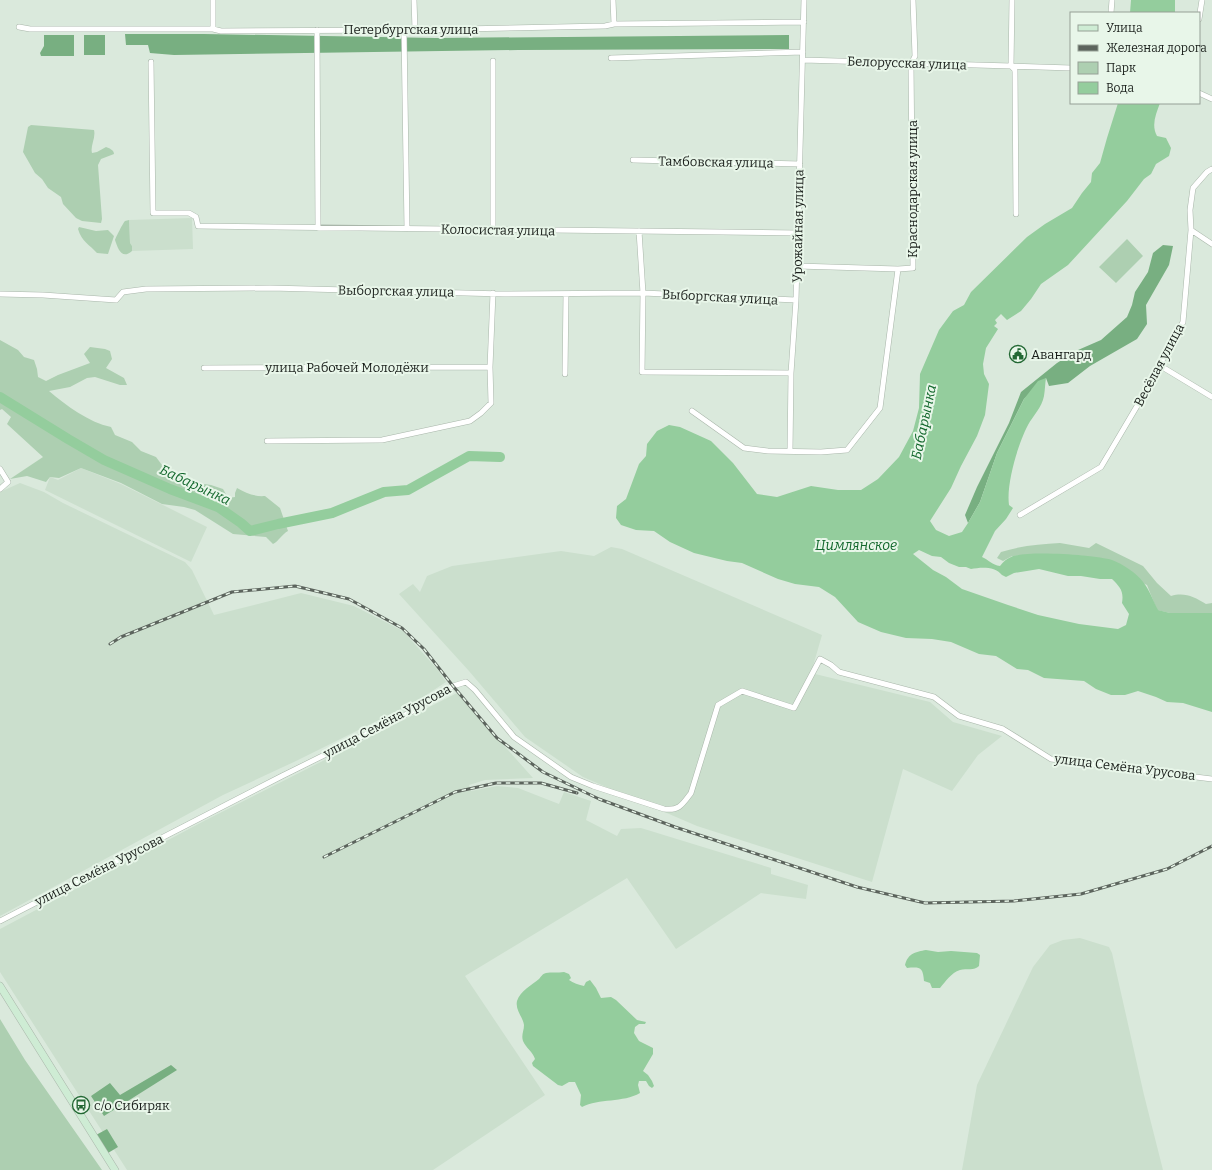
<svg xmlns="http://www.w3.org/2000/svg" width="1212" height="1170" viewBox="0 0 1212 1170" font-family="Bitter,serif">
<rect width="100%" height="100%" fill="#dae9dc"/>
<!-- built -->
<path fill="#cbdfcd" d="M 192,218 L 193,249 L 132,251 L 132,246 L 130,243 L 129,220 Z
M 81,468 L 121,484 L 207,527 L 191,562 L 45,490 L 50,477 L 58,480 Z
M 20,483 L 44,492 L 63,503 L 185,562 L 192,570 L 214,615 L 301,593 L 354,606 L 403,631 L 438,670 L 446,682 L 417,701 L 296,761 L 223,795 L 0,916 L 0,492 Z
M 611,547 L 622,549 L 822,635 L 811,673 L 930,702 L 953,722 L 1002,736 L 978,755 L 952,791 L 903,769 L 872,882 L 697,826 L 583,777 L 525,737 L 469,671 L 399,594 L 413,584 L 420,592 L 427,576 L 452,566 L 561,551 L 594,556 Z
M 457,693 L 533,778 L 485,780 L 469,785 L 471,791 L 497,786 L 518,788 L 559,804 L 564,792 L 591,801 L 586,820 L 617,836 L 621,829 L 641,828 L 771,868 L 771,874 L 808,885 L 806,899 L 761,893 L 676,949 L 627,878 L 465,976 L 545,1095 L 433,1170 L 127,1170 L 0,972 L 0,929 L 204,821 Z
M 1080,938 L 1109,947 L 1112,953 L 1144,1095 L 1163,1170 L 962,1170 L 977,1085 L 1033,967 L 1050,945 L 1063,940 Z"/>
<!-- green -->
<path fill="#adcfb1" d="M 31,125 L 94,130 C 96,138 90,146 92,153 L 97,152 L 106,147 C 109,148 114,150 114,154 L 101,159 L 98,165 L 102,219 L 101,223 L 82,221 L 76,218 L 63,204 L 61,197 L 48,188 L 42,179 L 35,173 L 23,152 L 28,127 Z
M 129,220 L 130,243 L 132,246 L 132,251 C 122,260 118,249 115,240 C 116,237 123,223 125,221 Z
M 79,227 L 96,231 L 108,230 L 114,236 L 108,254 L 97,253 C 89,244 82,242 78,229 Z
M 1127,239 L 1143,256 L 1116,283 L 1099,267 Z
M 0,340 L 18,350 L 24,357 L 34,360 L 37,369 L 38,377 L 46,381 L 58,375 L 90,363 L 84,354 L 90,347 L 105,349 L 110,351 L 112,359 L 106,368 L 124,378 L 127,385 L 120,385 L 95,377 L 87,378 L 70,387 L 49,391 C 67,406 88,422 111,427 L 115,435 L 132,442 L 141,451 L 156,457 L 168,473 L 184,475 L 191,482 L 211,485 L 223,489 L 228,498 L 235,497 L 235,493 L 237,488 C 246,493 255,497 265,496 L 280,508 L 288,531 C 282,534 279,541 273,544 L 266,537 L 233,534 L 195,510 L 184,507 L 162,504 L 121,483 L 81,468 L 59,478 L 50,477 L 46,482 L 27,476 L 10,479 L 43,457 L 7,424 L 11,417 L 2,409 L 0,410 Z
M 1060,543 L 1089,548 L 1096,543 L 1143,566 L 1157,583 L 1171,596 C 1185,592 1194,597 1206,604 L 1212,603 L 1212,613 L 1170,613 L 1157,610 L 1147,585 L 1084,556 L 1044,554 L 1012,556 L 1003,561 L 997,558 L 1001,552 C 1020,546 1040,544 1060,543 Z
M 0,1019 L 25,1060 L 102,1170 L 0,1170 Z"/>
<!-- forest -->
<path fill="#78af81" d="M 125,34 L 204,34 L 436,38 L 789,35 L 789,49 L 518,50 L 174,55 L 150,53 L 148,45 L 126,45 Z
M 44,35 L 74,35 L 74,56 L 41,56 L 40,53 L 44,46 Z
M 84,35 L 105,35 L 105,55 L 84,55 Z
M 1163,245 L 1173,246 L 1169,265 L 1146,305 L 1147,324 L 1137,339 L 1090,366 L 1068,383 L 1049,386 L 1046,378 L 1024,399 L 997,453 L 980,502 L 968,523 L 965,515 L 977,487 L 1009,423 L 1021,392 L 1057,363 L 1078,350 L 1101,340 L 1127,317 L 1132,305 L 1135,292 L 1148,272 L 1153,253 Z
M 171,1065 L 177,1070 L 104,1116 L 91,1096 L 110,1083 L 120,1095 Z
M 107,1129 L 118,1147 L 108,1153 L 96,1135 Z"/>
<!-- water -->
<path fill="#94cd9d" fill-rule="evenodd" d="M 1131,0 L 1175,0 L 1175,13 L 1130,13 Z
M 1118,103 L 1160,103 C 1156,114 1151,125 1157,136 L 1166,138 L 1171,148 L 1169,156 L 1156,164 L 1151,174 L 1144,179 L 1127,201 L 1068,265 L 1041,284 L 1031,299 L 1021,311 L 1007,320 L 1001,314 L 995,320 L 997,323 L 994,326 L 998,329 L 986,348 L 983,364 L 984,374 L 989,384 L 985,415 L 977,436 L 961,466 L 951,488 L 930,521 L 936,530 L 949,536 L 962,532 L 968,523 L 980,502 L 997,453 L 1024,399 L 1038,381 L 1046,378 C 1045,384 1045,390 1044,396 C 1042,407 1033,416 1028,425 C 1018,444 1006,484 1009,505 L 1013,508 L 1006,519 L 995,531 L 982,557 C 989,560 992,565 1000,566 C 1003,562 1006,559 1011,557 C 1027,550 1095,555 1112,560 C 1118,562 1128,568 1133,572 C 1148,584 1150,594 1158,610 L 1170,613 L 1212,613 L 1212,712 L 1183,703 L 1167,702 L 1156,697 L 1138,691 L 1125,695 L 1111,695 L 1096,689 L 1084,681 L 1044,678 L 1028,670 L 1017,669 L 996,656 L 979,654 L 951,642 L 932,639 L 906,638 L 881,632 L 858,622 L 835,597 L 819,587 L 795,584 L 778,579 L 742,563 L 727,561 L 694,553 L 670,542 L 654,531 L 636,530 L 621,525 L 616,518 L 617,506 L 626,499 L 639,464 L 646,456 L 647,444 L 657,431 L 669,425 L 680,427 L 711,441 L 733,463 L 757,494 L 777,497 L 811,486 L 838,490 L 861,490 L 878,479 L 899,457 L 913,431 L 919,408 L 920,374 L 939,330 L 953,311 L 964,305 L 971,292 L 1027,237 L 1045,224 L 1072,208 L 1082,193 L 1091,182 L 1092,173 L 1100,163 L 1107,138 ZM 919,550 L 932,556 L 941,557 L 949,563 L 959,567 L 966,567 L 971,569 C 981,567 995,566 1002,575 L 1006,577 L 1014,573 L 1039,569 L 1068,576 L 1081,576 L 1100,579 L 1112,579 C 1120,587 1124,591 1122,603 L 1129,614 L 1126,625 L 1118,629 L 1079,624 L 1038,615 L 1008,605 L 962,589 L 946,577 L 933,570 L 913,554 Z
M 926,950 L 938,952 L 951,951 L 977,953 L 980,955 L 979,966 C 974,971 967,968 960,970 C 951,973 946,981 940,988 L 932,988 L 930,983 L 924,981 C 923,967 920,967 907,968 L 905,965 C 908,953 916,952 926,950 Z
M 564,972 L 569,974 L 571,978 L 569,980 C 573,983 579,985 584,986 L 586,982 L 590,980 L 596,988 L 601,998 L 611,997 L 616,1000 L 637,1020 L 646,1022 L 645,1024 L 639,1024 L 635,1027 L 634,1033 L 639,1041 L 653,1048 L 653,1054 L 643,1071 L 648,1075 L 652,1081 L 654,1086 L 652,1088 L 649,1086 L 646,1081 L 639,1081 L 638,1085 L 640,1093 C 623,1103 599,1098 582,1107 L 580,1105 L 581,1095 L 575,1082 L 569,1082 L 562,1086 L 558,1085 L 533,1066 L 532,1063 L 535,1059 C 533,1052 526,1048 523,1041 C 521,1035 524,1031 524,1025 C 523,1017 515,1010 517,1001 C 520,991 532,985 539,979 C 541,977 542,974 546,973 C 551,972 558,973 564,972 Z"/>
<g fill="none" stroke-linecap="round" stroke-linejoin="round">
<!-- river -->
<path stroke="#94cd9d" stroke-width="10" d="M 0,397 L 68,439 L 104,460 L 170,489 L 218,507 L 241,523 L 250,531 L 278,524 L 332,513 L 384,492 L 408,490 L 469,456 L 500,457"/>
<!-- street casing -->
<g stroke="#a9b6aa" stroke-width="6">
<path id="street" d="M 414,0 L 415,30
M 613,0 L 614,24
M 1111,13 L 1112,0
M 1199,19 L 1202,0
M 19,27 L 30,29 L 213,29 L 221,31 L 415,30 L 605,26 L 614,24 L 804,22
M 213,29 L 213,0
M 317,30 L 318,228
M 404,30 L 407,229
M 611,58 L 803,52
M 803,60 L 1011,66 L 1012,0
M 493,61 L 493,229
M 151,62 L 153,213 L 189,213 L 196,217 L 198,226 L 797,233
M 1011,66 L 1015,70 L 1016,214
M 1011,66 L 1071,68
M 1199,93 L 1212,99
M 633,160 L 800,164
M 1191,230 L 1212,244
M 639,231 L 643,293 L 642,372 L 791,373
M 797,266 L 898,269
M 0,294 L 43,295 L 116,300 L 123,292 L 146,289 L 270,288 L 504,294 L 643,293 L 796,300
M 1159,365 L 1212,397
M 204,368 L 490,367
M 565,374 L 566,294
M 692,411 L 744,448 L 768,451 L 821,452 L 847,450 L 880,408 L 898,269 L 913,268 L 911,64 L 915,56 L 913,0
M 267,441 L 382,440 L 470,421 L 481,413 L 491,403 L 490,367 L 493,293
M 790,451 L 791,373 L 796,300 L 804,0
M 0,469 L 8,482 L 0,489
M 1020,515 L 1101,467 L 1140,401 L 1183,322 L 1191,230 L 1190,210 L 1193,188 L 1207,172 L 1212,169
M 0,921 L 282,776 L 411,712 L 453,686 L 466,682 L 475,690 L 514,737 L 571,777 L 593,786 L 664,809 C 679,811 682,805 691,793 L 718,705 L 742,691 L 794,708 L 820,659 L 831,665 L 839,672 L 934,697 L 959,716 L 1003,729 L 1051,759 L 1212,779"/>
</g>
<!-- secondary casing -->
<g stroke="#a9b6aa" stroke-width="8">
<path id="secondary" d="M 0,986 L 115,1170"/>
</g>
<!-- street -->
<use href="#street" stroke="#fff" stroke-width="5"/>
<!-- secondary -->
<use href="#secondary" stroke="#ceecd4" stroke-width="7"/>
<!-- rail casing -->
<g stroke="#5c645d" stroke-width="3">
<path id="rail" d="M 110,644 L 121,637 L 232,592 L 295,586 L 349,599 L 402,628 L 424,649 L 453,686 L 497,738 L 543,772 L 599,799 L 675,827 L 857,887 L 925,903 L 1014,901 L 1081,894 L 1167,869 L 1212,846
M 324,857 L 455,792 L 496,783 L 541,783 L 577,793"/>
</g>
<!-- rail -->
<use href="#rail" stroke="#e8f6e9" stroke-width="1.5" stroke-dasharray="4.5" stroke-linecap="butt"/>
</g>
<!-- icons -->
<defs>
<g id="civic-ring" transform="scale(0.9)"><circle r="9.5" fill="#e8f6e9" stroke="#236834" stroke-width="1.5"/><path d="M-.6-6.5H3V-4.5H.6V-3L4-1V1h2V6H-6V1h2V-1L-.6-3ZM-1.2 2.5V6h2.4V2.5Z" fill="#236834"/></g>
<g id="bus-ring" transform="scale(0.9)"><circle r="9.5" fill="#e8f6e9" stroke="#236834" stroke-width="1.5"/><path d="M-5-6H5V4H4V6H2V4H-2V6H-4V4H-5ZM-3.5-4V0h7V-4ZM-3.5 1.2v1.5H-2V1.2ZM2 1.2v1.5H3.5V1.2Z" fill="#236834"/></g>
</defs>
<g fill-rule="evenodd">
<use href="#civic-ring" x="1018" y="354"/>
<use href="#bus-ring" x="81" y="1105"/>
</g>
<g text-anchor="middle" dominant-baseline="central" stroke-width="4" stroke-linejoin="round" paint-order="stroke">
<!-- street labels -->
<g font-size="13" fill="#191e1a" stroke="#e8f6e9">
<text x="411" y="29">Петербургская улица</text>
<text transform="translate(907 63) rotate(2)">Белорусская улица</text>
<text transform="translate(716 162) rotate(1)">Тамбовская улица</text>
<text transform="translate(912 189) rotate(-90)">Краснодарская улица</text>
<text transform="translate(798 226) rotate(-89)">Урожайная улица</text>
<text transform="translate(498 230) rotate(1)">Колосистая улица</text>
<text transform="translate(396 291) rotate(1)">Выборгская улица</text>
<text transform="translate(720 297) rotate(3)">Выборгская улица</text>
<text transform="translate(1159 365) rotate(-62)">Весёлая улица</text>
<text x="347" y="367">улица Рабочей Молодёжи</text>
<text transform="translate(387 721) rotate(-28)">улица Семёна Урусова</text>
<text transform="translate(1125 767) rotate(7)">улица Семёна Урусова</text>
<text transform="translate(99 870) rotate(-27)">улица Семёна Урусова</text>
</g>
<!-- poi labels -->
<g font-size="13" fill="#191e1a" stroke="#e8f6e9" text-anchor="start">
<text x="1031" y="354">Авангард</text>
<text x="94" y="1105">с/о Сибиряк</text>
</g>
<!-- water labels -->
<g font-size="14" font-style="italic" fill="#13682d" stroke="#e8f6e9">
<text transform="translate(924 422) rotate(-78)">Бабарынка</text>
<text transform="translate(195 485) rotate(25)">Бабарынка</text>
<text x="856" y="545">Цимлянское</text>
</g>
</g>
<!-- legend -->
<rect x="1070" y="12" width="130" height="92" fill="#e8f6e9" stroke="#95a096"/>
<rect x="1078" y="25" width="20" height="6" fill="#ceecd4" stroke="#95a096"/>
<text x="1106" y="32" font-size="12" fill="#191e1a">Улица</text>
<rect x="1078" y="45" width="20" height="6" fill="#5c645d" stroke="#95a096"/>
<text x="1106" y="52" font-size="12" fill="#191e1a">Железная дорога</text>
<rect x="1078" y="62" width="20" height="12" fill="#adcfb1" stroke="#95a096"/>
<text x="1106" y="72" font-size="12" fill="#191e1a">Парк</text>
<rect x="1078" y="82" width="20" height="12" fill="#94cd9d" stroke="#95a096"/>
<text x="1106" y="92" font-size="12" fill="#191e1a">Вода</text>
</svg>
